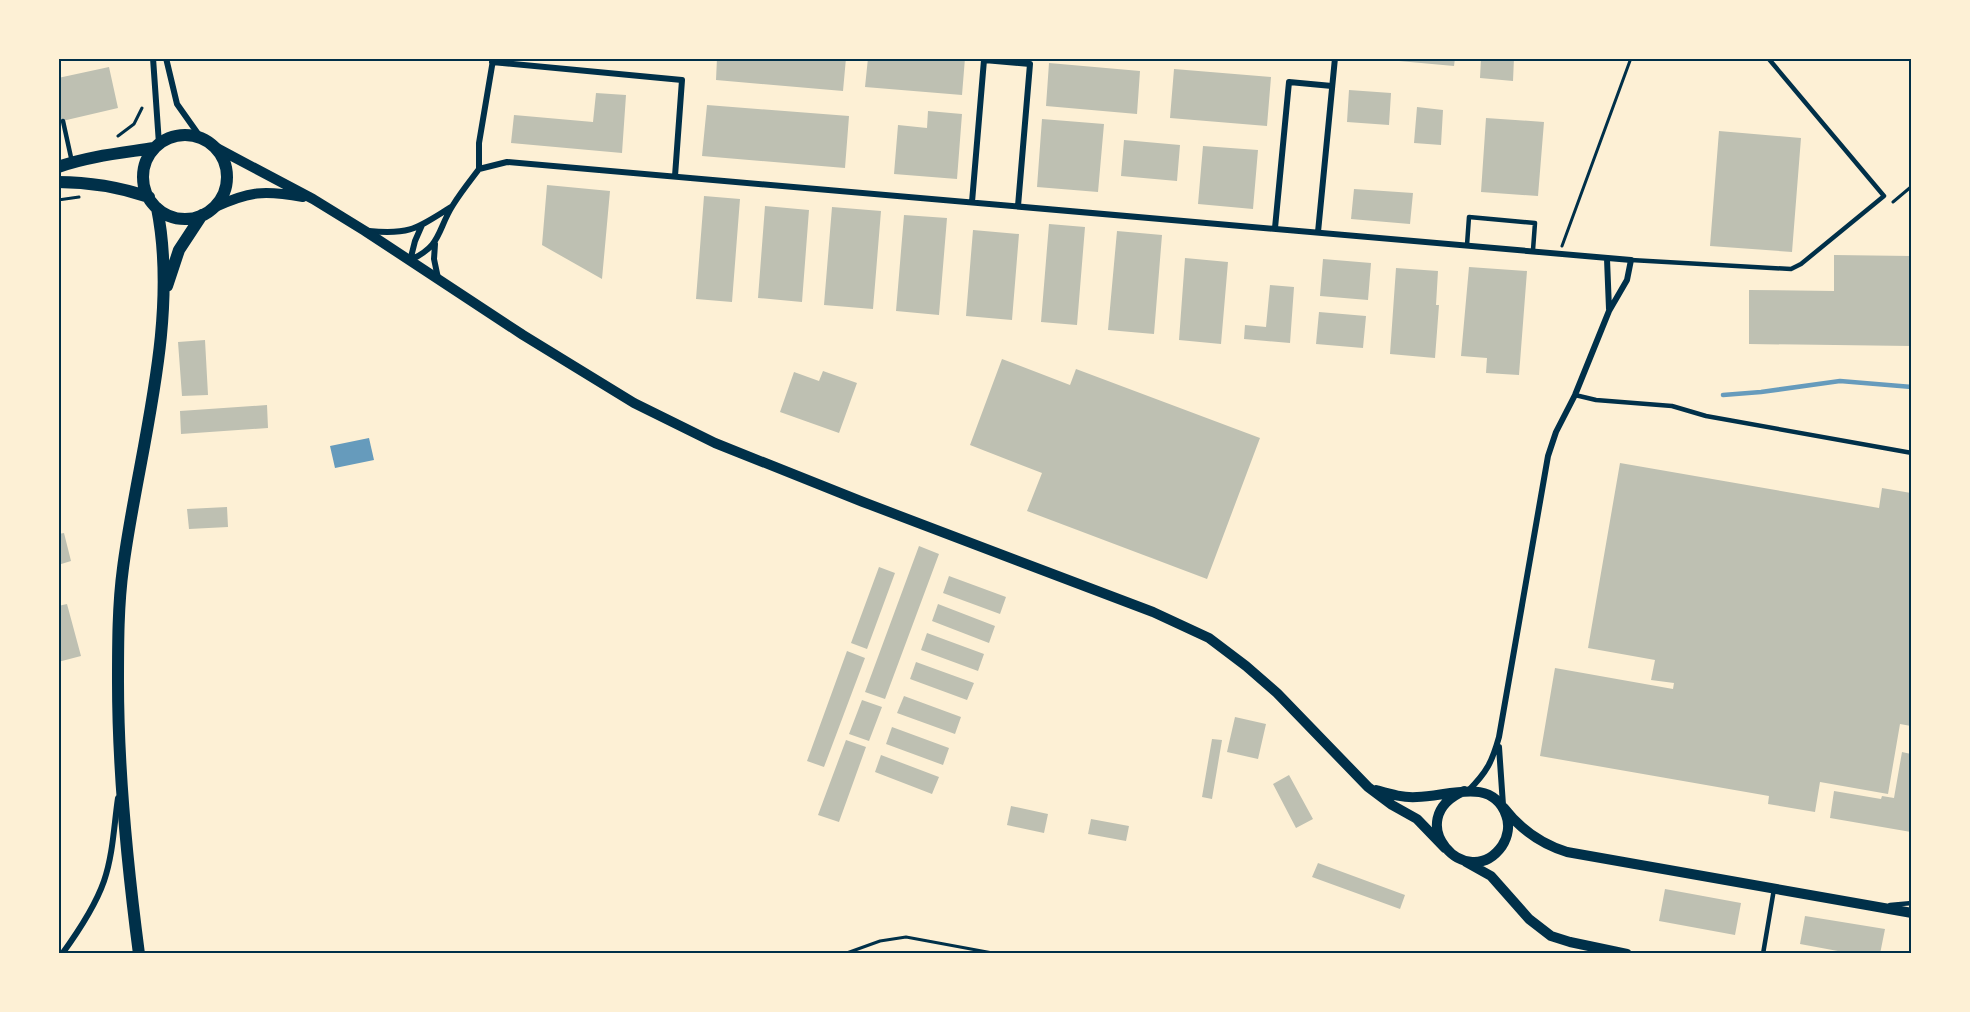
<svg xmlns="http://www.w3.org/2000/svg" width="1970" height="1012" viewBox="0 0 1970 1012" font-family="Raleway,sans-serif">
<rect width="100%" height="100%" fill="#fdf0d5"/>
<!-- water -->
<path fill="#669bbc" d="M 369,438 L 374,460 L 335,468 L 330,446 Z"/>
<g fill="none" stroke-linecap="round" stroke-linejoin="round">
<!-- stream -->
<path stroke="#669bbc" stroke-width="4.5" d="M 1723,395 L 1761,392 L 1840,381 L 1912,387"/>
</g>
<!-- building -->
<path fill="#bec0b2" d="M 717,58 L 846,58 L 843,91 L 716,80 Z
M 868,58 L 965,58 L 962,95 L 865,87 Z
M 1388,58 L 1455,58 L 1454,66 L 1388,60 Z
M 1481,58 L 1514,58 L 1513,81 L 1480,78 Z
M 1049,63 L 1140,71 L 1137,114 L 1046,106 Z
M 109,67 L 118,108 L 58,122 L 58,78 Z
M 1174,69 L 1271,77 L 1267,126 L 1170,118 Z
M 1349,90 L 1391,93 L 1389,125 L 1347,122 Z
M 596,93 L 626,95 L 622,153 L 511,143 L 514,115 L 593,122 Z
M 707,105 L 849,116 L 845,168 L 702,156 Z
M 1417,107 L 1443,110 L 1441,145 L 1414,143 Z
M 928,111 L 962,114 L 957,179 L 894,174 L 898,125 L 927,128 Z
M 1486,118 L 1544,122 L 1538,196 L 1481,192 Z
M 1042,119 L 1104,124 L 1098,192 L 1037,187 Z
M 1719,131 L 1801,138 L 1792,252 L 1710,246 Z
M 1124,140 L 1180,145 L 1177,181 L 1121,176 Z
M 1203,146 L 1258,150 L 1253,209 L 1198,204 Z
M 547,185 L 610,191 L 602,279 L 542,245 Z
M 1354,189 L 1413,193 L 1410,224 L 1351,219 Z
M 704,196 L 740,199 L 732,302 L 696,299 Z
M 765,206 L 809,210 L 802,302 L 758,298 Z
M 832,207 L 881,211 L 873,309 L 824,305 Z
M 904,215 L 947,218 L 939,315 L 896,311 Z
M 1049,224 L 1085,227 L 1077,325 L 1041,322 Z
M 973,230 L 1019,234 L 1012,320 L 966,316 Z
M 1117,231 L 1162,235 L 1154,334 L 1108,330 Z
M 1834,255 L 1911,256 L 1911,346 L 1749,344 L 1749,290 L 1834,291 Z
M 1185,258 L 1228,262 L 1221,344 L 1179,340 Z
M 1323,259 L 1371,263 L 1368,300 L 1320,296 Z
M 1469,267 L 1527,271 L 1519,375 L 1486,373 L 1487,358 L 1461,356 Z
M 1396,268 L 1438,271 L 1436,305 L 1439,305 L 1435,358 L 1390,354 Z
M 1270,285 L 1294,287 L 1290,343 L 1244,339 L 1245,325 L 1266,327 Z
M 1319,312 L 1366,316 L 1363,348 L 1316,344 Z
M 205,340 L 208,395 L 182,396 L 178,342 Z
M 1002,359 L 1070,385 L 1076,369 L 1260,438 L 1207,579 L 1027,511 L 1042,473 L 970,445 Z
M 823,371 L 857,383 L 839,433 L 780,412 L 794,372 L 819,381 Z
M 267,405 L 268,428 L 181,434 L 180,411 Z
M 1620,463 L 1879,508 L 1882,488 L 1911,493 L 1911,726 L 1900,724 L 1888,794 L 1820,782 L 1815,812 L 1768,804 L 1769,796 L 1540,756 L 1555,668 L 1673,689 L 1674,683 L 1651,680 L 1655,660 L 1588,648 Z
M 227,507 L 228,527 L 189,529 L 187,509 Z
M 64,533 L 71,561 L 58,565 L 58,534 Z
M 919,546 L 939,554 L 885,699 L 865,692 Z
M 879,567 L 895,573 L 867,649 L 851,643 Z
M 949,576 L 1006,597 L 1000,614 L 943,593 Z
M 67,604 L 81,656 L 58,662 L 58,606 Z
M 938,604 L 995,626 L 989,643 L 932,621 Z
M 927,633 L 984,654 L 978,671 L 921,650 Z
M 847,651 L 865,658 L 824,767 L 807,761 Z
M 916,662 L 974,683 L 967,700 L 910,679 Z
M 904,696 L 961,717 L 955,734 L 897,713 Z
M 862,700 L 882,707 L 869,741 L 849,734 Z
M 1235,717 L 1266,724 L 1258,759 L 1227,752 Z
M 892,727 L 949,748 L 943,765 L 886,744 Z
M 1212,739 L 1222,740 L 1212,799 L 1202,797 Z
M 846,740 L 866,747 L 839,822 L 818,815 Z
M 1902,752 L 1911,754 L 1911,832 L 1830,818 L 1834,791 L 1881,799 L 1882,796 L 1894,798 Z
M 881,755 L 939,777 L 932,794 L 875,772 Z
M 1289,775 L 1313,819 L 1296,828 L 1273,784 Z
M 1011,806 L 1048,814 L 1044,833 L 1007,825 Z
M 1091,819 L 1129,826 L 1126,841 L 1088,834 Z
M 1318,863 L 1405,895 L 1400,909 L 1312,877 Z
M 1665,889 L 1741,903 L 1735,935 L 1659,921 Z
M 1805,916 L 1885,929 L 1880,954 L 1854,954 L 1800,944 Z"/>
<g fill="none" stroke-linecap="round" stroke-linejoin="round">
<!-- path -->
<path stroke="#003049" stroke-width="3" d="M 118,136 L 134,124 L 142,108
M 58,200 L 79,197
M 1893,202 L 1912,186
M 1562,246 L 1631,58
M 844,954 L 880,941 L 906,937 L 998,954"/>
<!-- service -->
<path stroke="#003049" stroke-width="4.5" d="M 63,121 L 72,162
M 1467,245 L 1469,217 L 1535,223 L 1533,250
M 1631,260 L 1791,269 L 1801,264 L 1884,196 L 1768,58
M 1575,395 L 1596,400 L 1672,406 L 1706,416 L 1912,453
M 1890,905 L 1912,903
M 1763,954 L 1774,889"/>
<!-- minor -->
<path stroke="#003049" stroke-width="6" d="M 153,58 L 159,144
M 166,58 L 177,104 L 201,138
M 492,62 L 682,80 L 675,176
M 479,169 L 479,143 L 493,60
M 972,202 L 984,60 L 1030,64 L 1018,206
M 1275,228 L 1289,82 L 1332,86
M 369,231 C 411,235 417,228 451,207
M 1318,232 L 1335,58
M 435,244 L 434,259 L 438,278
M 1607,259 L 1609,309
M 410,260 C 442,246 437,230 453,205 C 461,192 470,181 479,169 L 507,162 L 1631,260 L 1627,280 L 1609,311 L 1575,395 L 1556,432 L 1548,456 L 1499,737 C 1492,762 1487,772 1468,791
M 410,261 L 415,241 L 422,225
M 1499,747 L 1503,805
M 62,954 C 78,932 95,907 104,881 C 113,855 114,825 118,798"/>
<!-- tertiary -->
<path stroke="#003049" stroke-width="10" d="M 213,146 L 313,199 L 365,231 L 523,335 L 634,403 L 715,443 L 863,502 L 1153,612 L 1209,638 L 1246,666 L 1277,693 L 1368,787 L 1392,805 L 1417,819 L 1445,848
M 213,208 C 249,191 264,190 303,197
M 1376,790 C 1390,794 1403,798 1417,797 C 1447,797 1492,776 1506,815 C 1510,825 1508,837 1502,846 C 1467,895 1399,819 1464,791
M 1504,808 C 1521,830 1541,844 1567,852 L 1912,913
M 1466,862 L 1491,876 L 1529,919 L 1551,936 L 1570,942 L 1627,954"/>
<!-- secondary -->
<path stroke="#003049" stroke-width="12" d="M143 177a42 42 0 1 1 84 0a42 42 0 1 1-84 0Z
M 58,167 C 89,156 122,153 154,148
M 58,182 C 90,182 119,187 149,197
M 167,286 L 179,250 L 202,215
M 139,954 C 127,863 118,773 118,682 C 118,644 118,605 123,568 C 138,453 180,323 157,208"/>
</g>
<!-- border -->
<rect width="1970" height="1012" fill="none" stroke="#fdf0d5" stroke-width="120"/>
<rect x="60" y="60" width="1850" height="892" fill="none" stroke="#003049" stroke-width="2"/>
</svg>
